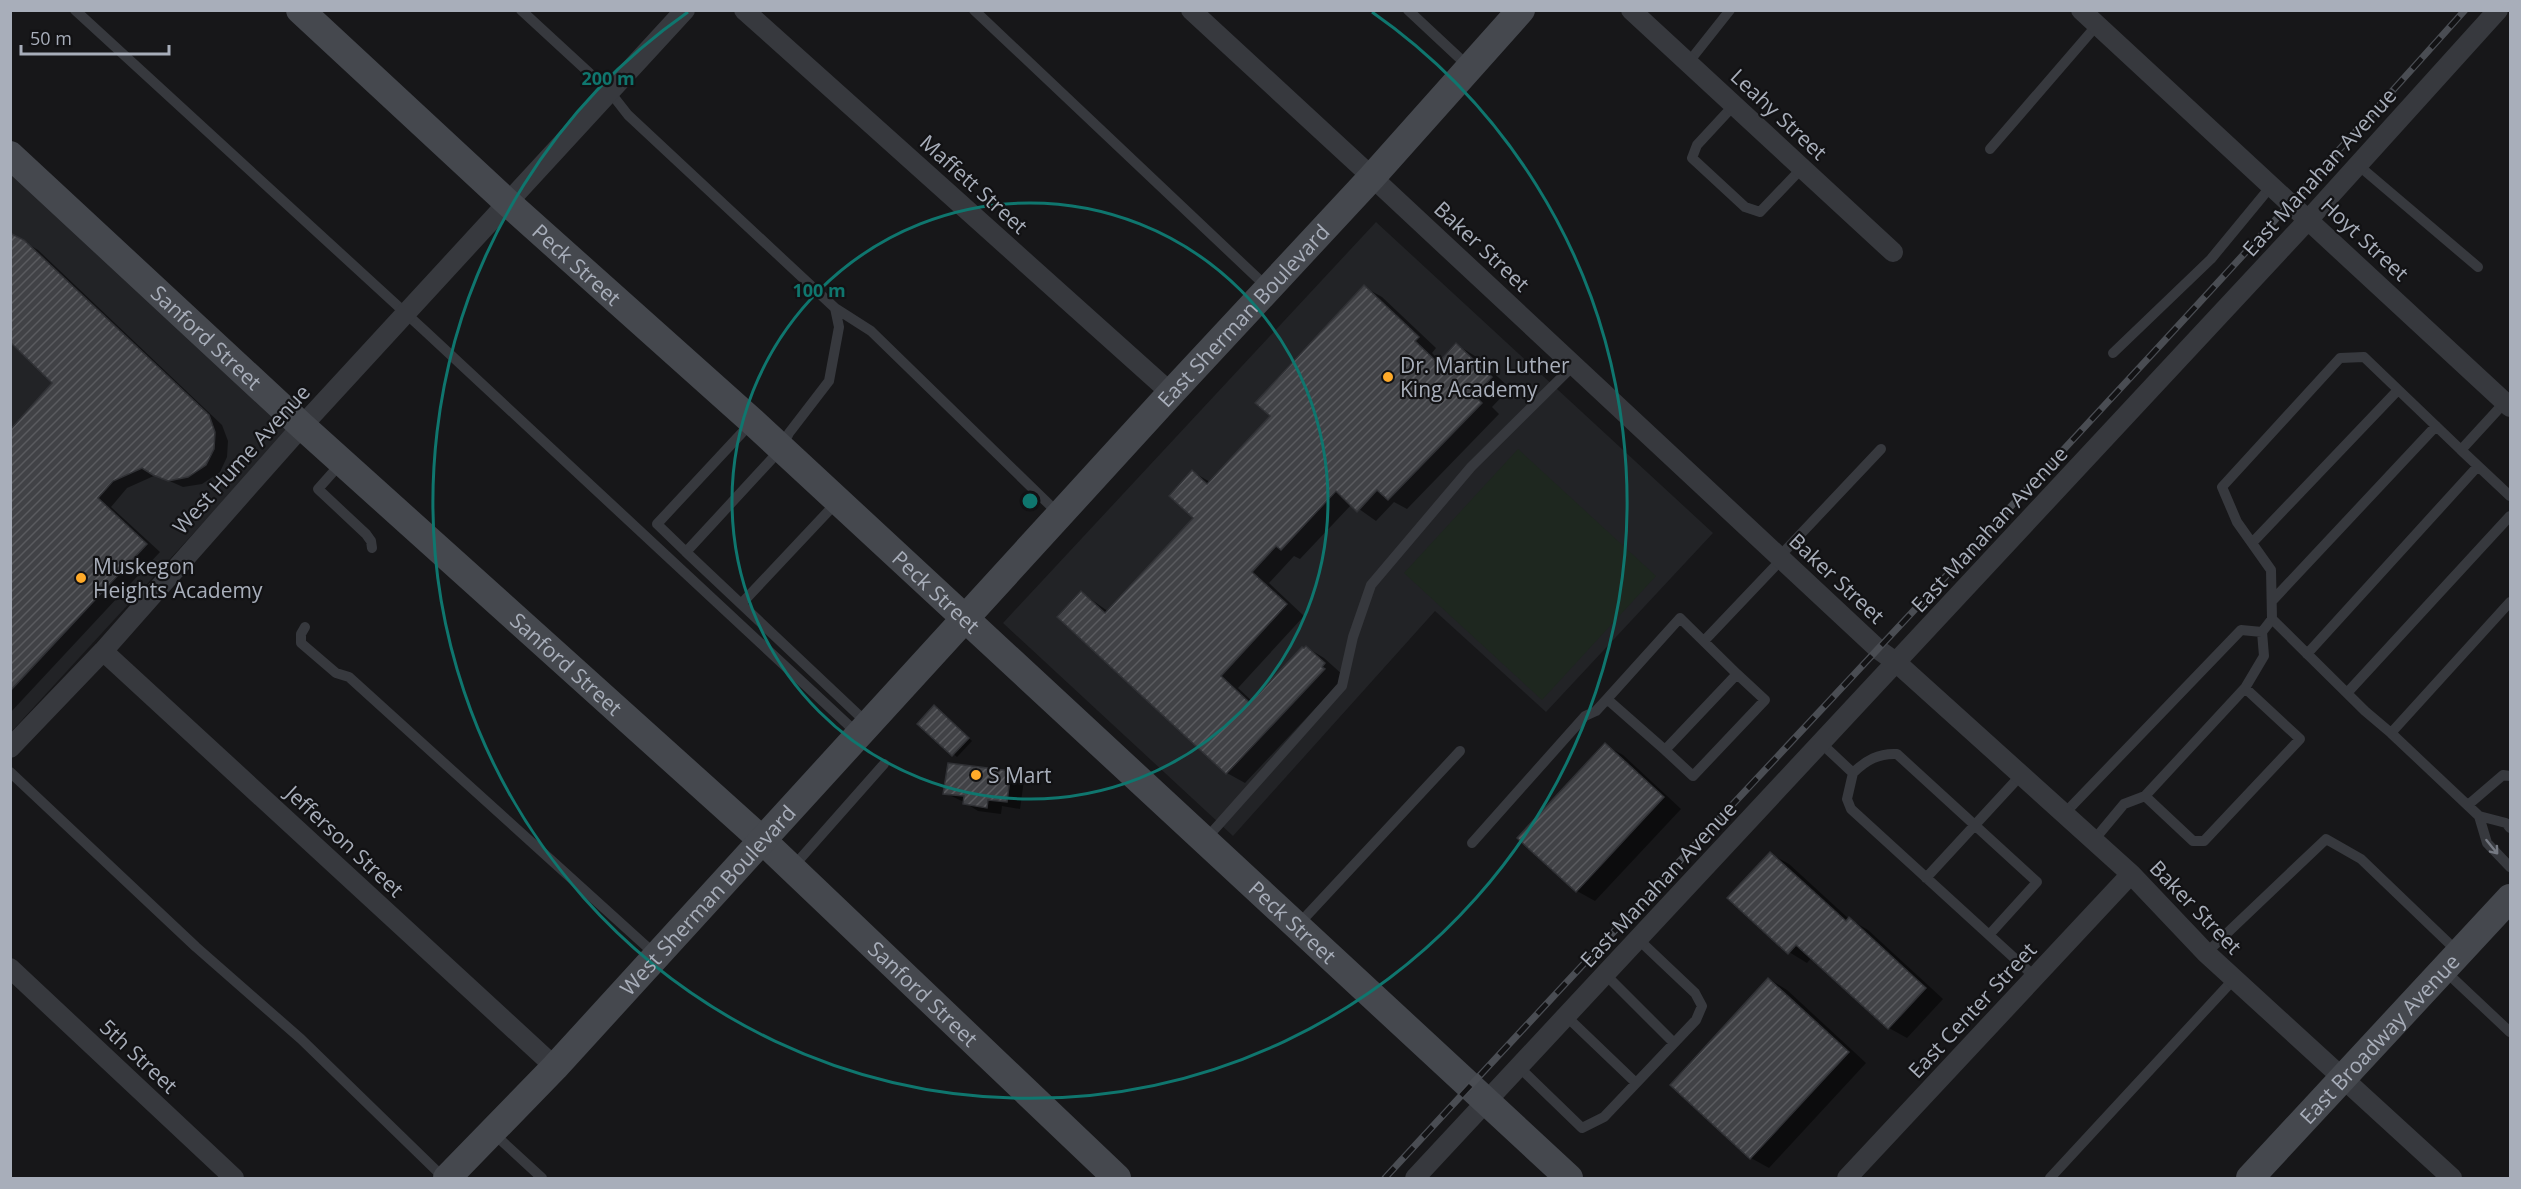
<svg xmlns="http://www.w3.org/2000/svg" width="2521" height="1189" viewBox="0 0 2521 1189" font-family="'Open Sans',sans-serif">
<defs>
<pattern id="building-hatch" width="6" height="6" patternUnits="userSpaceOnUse" patternTransform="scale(1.5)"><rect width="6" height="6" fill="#414246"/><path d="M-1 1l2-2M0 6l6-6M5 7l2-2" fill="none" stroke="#5a5b5f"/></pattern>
</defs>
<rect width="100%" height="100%" fill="#171719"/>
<!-- built -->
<path fill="#222326" d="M 10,163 L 293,425 L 11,732 L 10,732 Z
M 1376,222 L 1713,533 L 1546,712 L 1435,611 L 1233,836 L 1003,623 Z"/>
<!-- green -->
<path fill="#1e271f" d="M 1518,449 L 1656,576 L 1542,700 L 1404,573 Z"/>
<!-- shadow -->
<path fill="#0007" d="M 10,234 L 38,250 L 222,425 L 228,441 L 227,457 L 220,472 L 202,484 L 183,487 L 156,475 L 127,488 L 111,507 L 160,552 L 10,713 L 10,534 L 54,383 Z
M 1364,287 L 1382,297 L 1436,348 L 1432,353 L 1441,362 L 1457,345 L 1475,356 L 1510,388 L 1492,407 L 1499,414 L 1407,509 L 1394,502 L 1376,521 L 1352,504 L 1300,559 L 1294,556 L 1269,583 L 1304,616 L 1238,688 L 1253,702 L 1306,647 L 1324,658 L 1343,675 L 1342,680 L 1245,783 L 1227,773 L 1082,593 L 1109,612 L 1195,518 L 1193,472 L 1210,482 L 1272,416 Z
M 938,709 L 972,741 L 957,757 L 919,723 Z
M 1605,745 L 1623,755 L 1681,809 L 1595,901 L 1577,891 Z
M 1011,772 L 1024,780 L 1020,809 L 1002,806 L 1001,814 L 978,811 L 964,802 L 945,793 Z
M 1771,854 L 1789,864 L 1849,919 L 1868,930 L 1943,999 L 1907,1038 L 1889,1028 L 1812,957 L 1807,963 L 1789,952 Z
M 1769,979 L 1787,990 L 1866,1063 L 1769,1168 L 1751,1158 Z"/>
<!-- building -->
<path fill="url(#building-hatch)" stroke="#303135" stroke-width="1.5" d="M 10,233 L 24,240 L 209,415 L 215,432 L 214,449 L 206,465 L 188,477 L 168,481 L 153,475 L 142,468 L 113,481 L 98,498 L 147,544 L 10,691 L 10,430 L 52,383 L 10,342 Z
M 1364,285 L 1419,337 L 1415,341 L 1438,363 L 1456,343 L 1492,377 L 1475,396 L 1482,403 L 1388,500 L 1377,490 L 1357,512 L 1336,491 L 1281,550 L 1276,546 L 1252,572 L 1287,604 L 1221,676 L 1250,703 L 1302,647 L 1304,648 L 1306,646 L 1325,663 L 1322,667 L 1325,669 L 1226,774 L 1057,617 L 1081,591 L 1105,613 L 1193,518 L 1169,496 L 1192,470 L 1207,484 L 1270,416 L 1255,403 Z
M 934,705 L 969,738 L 952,756 L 917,724 Z
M 1605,743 L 1664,797 L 1576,892 L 1517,838 Z
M 948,763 L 1011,771 L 1007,802 L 988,800 L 987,808 L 963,804 L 964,796 L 943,794 Z
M 1770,852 L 1846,921 L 1849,917 L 1926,988 L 1888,1029 L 1796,945 L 1788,954 L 1727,898 Z
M 1768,978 L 1849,1052 L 1750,1159 L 1670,1085 Z"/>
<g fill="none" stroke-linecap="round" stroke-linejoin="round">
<!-- lane -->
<path stroke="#37393e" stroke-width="10" d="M 75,10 L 425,331 L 857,733
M 521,10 L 610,92 L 628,115 L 835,308 L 839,327 L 829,381 L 789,433 L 781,449 L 686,552 L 868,724
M 974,10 L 1268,288
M 1408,10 L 1469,67
M 1688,63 L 1730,10
M 1734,105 L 1697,145 L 1692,158 L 1745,207 L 1760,212 L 1802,168
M 1990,149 L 2097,25
M 2358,165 L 2478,267
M 835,308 L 871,331 L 1060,515
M 2113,353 L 2211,259 L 2272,185
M 2461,450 L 2510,496
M 342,462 L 318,489 L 366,534 L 371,541 L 372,548
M 2252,543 L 2398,390
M 686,552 L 657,524 L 752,422
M 1779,557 L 1881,449
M 2272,601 L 2436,426
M 742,603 L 837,502
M 2272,619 L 2365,711 L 2391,733
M 305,627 L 301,634 L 301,643 L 336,673 L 349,677 L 657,956
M 1704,641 L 1782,559
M 2307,654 L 2478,466
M 2347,693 L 2510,516
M 1822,744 L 1853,773 L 1847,799 L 1851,809 L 2035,977
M 1665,750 L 1693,776 L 1765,700 L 1737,674
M 10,772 L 196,947 L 301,1039 L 444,1178
M 1853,773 C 1866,760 1879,753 1897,754 L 2037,882 L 1989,935
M 2145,796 L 2193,841 L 2204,841 L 2300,739 L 2245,688
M 2468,805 L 2503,775 L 2510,776
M 2064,814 L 2241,630 L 2262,632
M 2479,816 L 2391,733 L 2510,602
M 2510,828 L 2506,823 L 2479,816 L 2487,843 L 2510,867
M 1205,840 L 1342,686 L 1353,637 L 1371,585 L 1471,467 L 1574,365
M 2094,840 L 2124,804 L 2145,796 L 2245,688 L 2264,656 L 2262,632 L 2272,619 L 2271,570 L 2237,522 L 2222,487 L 2340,358 L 2364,357 L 2461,450 L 2505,402
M 1472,843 L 1585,716 L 1596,711 L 1607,699 L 1680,618 L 1737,674 L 1665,750 L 1607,699
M 792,868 L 884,764
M 1926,878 L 2021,775
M 1297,926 L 1460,751
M 2206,953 L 2326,839 L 2361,859 L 2459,953
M 2444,970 L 2510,1032
M 1606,975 L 1674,1043
M 1567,1017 L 1636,1083
M 1520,1068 L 1582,1128 L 1604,1117 L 1696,1020 L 1702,1006 L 1695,993 L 1639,940
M 492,1132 L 542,1178
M 2050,1178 L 2234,979"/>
<!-- street -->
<path stroke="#37393e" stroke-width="20" d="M 744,10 L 1171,393
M 1191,10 L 1372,177 L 1879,650 L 1897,663 L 2131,874 L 2206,953 L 2452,1178
M 1631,10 L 1893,252
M 2081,10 L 2510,407
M 103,651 L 555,1067
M 10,748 L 103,651 L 302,426 L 685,10
M 10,968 L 234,1178
M 1415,1178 L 2309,219 L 2498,10
M 1847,1178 L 2131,874"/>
<!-- secondary -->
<g stroke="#45484e" stroke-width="28">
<path id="s1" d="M 300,10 L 508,203 L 753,422 L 1569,1178"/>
<path id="s2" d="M 10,155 L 302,426 L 762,840 L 1117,1178"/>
<path id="s3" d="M 447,1178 L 555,1067 L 1171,393 L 1372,177 L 1521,10"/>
<path id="s4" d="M 2250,1178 L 2510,898"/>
</g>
<!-- rail casing -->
<g stroke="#4a4d53" stroke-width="7">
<path id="rail" d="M 1385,1178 C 1744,789 2111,406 2465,10"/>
</g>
<!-- rail -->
<use href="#rail" stroke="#121214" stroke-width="4.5" stroke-dasharray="14" stroke-linecap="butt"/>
</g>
<!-- one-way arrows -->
<defs><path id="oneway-shaft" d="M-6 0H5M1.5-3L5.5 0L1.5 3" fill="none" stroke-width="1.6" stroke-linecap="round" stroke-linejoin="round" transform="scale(1.5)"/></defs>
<use stroke="#757982" href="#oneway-shaft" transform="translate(2492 847) rotate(51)"/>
<!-- distance rings -->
<g fill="none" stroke="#0f766e" stroke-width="3">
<circle cx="1030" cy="501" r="298"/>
<path d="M1372 12A597 597 0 1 1 688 12"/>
</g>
<!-- markers -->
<g fill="#ffaa29" stroke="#121214" stroke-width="2">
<circle cx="1388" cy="377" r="6"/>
<circle cx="81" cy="578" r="6"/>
<circle cx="976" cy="775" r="6"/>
</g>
<g text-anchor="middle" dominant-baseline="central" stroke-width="4.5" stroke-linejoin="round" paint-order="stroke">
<!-- street labels -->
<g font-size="21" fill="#a8aeba" stroke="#121214">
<text transform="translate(1779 114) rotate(43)">Leahy Street</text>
<text transform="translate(2319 172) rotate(-48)">East Manahan Avenue</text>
<text transform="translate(974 184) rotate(42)">Maffett Street</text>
<text transform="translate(2365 239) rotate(43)">Hoyt Street</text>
<text transform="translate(1482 246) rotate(43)">Baker Street</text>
<text stroke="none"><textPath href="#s1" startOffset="376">Peck Street</textPath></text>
<text stroke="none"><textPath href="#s3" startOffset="1174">East Sherman Boulevard</textPath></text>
<text stroke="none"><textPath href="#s2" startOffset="268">Sanford Street</textPath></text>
<text transform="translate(241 459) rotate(-48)">West Hume Avenue</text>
<text transform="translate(1989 529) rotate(-47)">East Manahan Avenue</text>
<text transform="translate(1837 578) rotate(43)">Baker Street</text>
<text stroke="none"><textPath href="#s1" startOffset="862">Peck Street</textPath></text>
<text stroke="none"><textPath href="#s2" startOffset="754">Sanford Street</textPath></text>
<text transform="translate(345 841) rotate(43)">Jefferson Street</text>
<text transform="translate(1658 884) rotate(-47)">East Manahan Avenue</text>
<text stroke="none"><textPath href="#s3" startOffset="381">West Sherman Boulevard</textPath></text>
<text transform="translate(2196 907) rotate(46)">Baker Street</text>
<text stroke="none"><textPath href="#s1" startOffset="1348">Peck Street</textPath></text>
<text stroke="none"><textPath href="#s2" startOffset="1240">Sanford Street</textPath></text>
<text transform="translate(1972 1010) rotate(-47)">East Center Street</text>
<text stroke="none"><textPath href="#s4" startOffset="190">East Broadway Avenue</textPath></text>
<text transform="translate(139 1056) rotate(43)">5th Street</text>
</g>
<!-- poi labels -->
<g font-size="21" fill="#a8aeba" stroke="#121214" text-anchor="start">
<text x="1400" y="365">Dr. Martin Luther<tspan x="1400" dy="24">King Academy</tspan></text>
<text x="93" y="566">Muskegon<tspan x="93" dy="24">Heights Academy</tspan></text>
<text x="988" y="775">S Mart</text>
</g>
</g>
<circle cx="1030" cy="501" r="9" fill="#0f766e" stroke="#121214" stroke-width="3"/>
<g font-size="18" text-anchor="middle" font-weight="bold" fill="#0f766e" stroke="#121214" stroke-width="4.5" stroke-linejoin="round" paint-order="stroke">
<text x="608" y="85">200 m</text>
<text x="819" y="297">100 m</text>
</g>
<!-- border -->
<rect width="2521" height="1189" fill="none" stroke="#a8aeba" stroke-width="24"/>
<!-- scale -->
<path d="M21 45v9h148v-9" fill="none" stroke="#a8aeba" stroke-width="3"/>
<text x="30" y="45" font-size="18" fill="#a8aeba" stroke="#121214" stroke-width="4.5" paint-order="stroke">50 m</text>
</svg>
